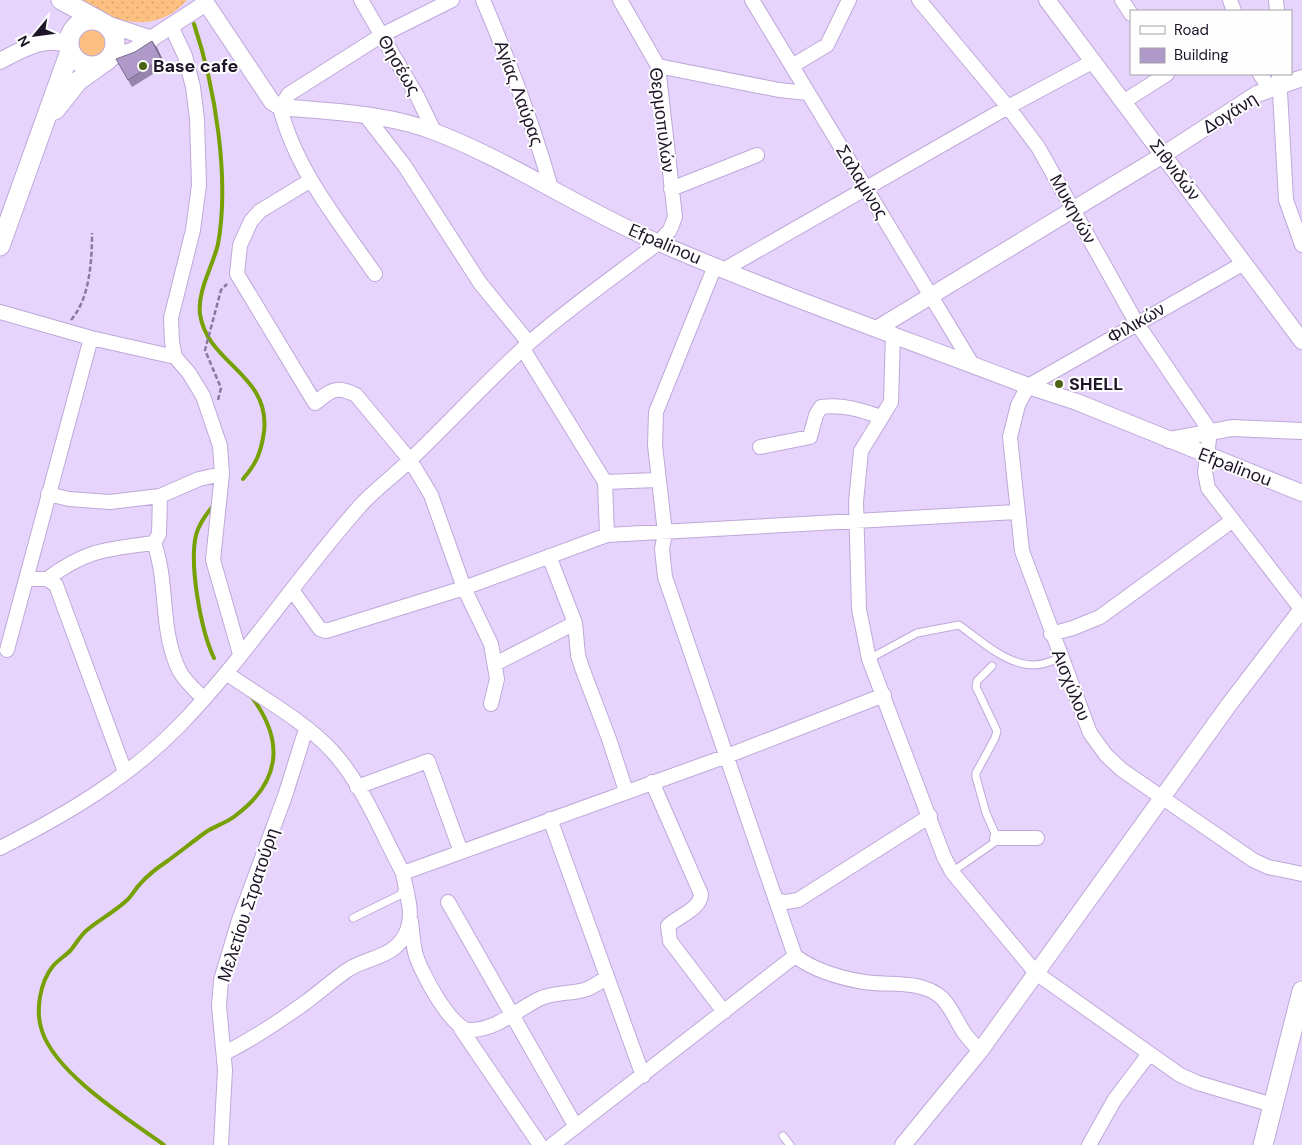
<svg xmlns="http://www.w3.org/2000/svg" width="1302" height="1145" viewBox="0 0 1302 1145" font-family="'DM Sans',sans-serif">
<defs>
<pattern id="park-dots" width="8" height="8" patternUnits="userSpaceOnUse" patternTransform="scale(1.25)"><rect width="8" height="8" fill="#fec081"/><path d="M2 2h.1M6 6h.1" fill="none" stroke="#d9a46f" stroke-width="1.8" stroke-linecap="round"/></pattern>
</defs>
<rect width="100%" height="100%" fill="#e7d4fd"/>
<!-- grass -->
<path fill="#fec081" d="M77 43a15 15 0 1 1 30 0a15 15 0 1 1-30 0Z"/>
<!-- park -->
<path fill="url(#park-dots)" d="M 82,0 L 187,0 C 158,34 114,25 82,0 Z"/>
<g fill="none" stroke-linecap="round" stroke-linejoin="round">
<!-- stream -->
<path stroke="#76a003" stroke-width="4" d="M 194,24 C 215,87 230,178 218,244 C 213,266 197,291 200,314 C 207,364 271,374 264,432 C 261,453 256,464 243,479
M 214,505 C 206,514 199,524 196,535 C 189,565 201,631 214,658
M 164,1145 C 128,1119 56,1074 42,1031 C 35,1011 40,982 53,966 C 58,960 65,956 70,951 C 76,944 80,936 87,930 C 99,920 114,912 126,901 C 132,896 135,889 140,884 C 147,876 157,868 166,862 C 180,852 192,842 206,832 C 215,826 226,823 235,816 C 281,782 285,741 251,696"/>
<!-- service casing -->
<g stroke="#bfa8d9" stroke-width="9">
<path id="service" d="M 869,659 L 917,633 L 959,625 C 980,640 1006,665 1034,665 C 1043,665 1052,661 1060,658
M 952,872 L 995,842 L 997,838 L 986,813 L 976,777 L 976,773 L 995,738 L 997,731 L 976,687 L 977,681 L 992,666
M 353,918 L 400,895 L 404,887
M 783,1136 L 790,1145"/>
</g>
<!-- minor casing -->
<g stroke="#bfa8d9" stroke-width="16">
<path id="minor" d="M 361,0 L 417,96 L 434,131
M 483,0 C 509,61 533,124 551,188
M 752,0 L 972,364
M 919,0 L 1008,107 L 1038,147 L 1136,322 L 1210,431 L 1205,472 L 1208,488 L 1302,610
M 1122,0 L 1131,14
M 1230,0 L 1234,11
M 1276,0 L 1277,11
M 171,26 L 185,56 L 193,87 L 197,119 L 199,185 L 193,230 L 171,318 L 172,342 L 175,357 L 189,373 L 203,396 L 220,446 L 222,474 L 213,560 L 240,654
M 658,66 L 779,90 L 807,93
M 792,66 L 827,45 L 849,0
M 1260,74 L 1266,83 L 1279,87
M 1279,74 L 1286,200 L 1302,245
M 1123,102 L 1167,74
M 366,116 L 404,165 L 480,283 L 529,343
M 311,180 L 260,211 L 251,221 L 240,245 L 237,274 L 315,403 C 332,390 335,385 356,395 L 410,460 L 431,495 L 464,588 L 491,644 L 497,679 L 491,704
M 671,189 L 757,155
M 1244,263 L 1028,386 L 1018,405 L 1010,437 L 1022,551 L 1090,733 L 1106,755 L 1122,770 L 1253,860 L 1268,867 L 1302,874
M 715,266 L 656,412 L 655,445 L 665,533 L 662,549 L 665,577 L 795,956 C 815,971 840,978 864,982 C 889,986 921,979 942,998 C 952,1008 957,1023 965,1034 C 970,1040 975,1046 980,1051
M 725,269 L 1008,107 L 1092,62
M 375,274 C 339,222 295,169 280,107 L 289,94 L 382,35 L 452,0
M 0,312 L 91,338 L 175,357
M 893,334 L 891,402 L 861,451 L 856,502 L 859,609 L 869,659 L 944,857 L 952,872 L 1036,973 L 1180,1075 L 1198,1083 L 1273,1105
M 523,349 L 605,482 L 607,535
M 760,447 L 810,437 L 816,415 L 821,407 C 843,404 861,410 881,417
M 605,482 L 657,480
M 48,494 L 69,499 L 110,502 L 160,496
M 154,543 C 169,584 159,631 180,672 C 186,682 195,690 203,698
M 549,556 L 575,623 L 578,655 L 582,668 L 609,739 L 626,791
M 27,579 L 47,579 L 56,585 L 125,772
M 47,579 C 87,549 108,549 154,543 L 159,534 L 160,496 L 199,479 L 222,474
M 292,590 L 320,629 L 326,631 L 464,588 L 607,535 L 1016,512
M 1051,634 L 1073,628 L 1100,617 L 1233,520
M 7,650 L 91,338
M 495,664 L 575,623
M 226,673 C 259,696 306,722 332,751 C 362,783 382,834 403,873
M 652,782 L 701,894 C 701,909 678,916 668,926 L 670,941 L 724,1012
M 357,787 L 428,761 L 461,852
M 550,819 L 643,1076
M 997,838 L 1037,838
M 0,848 C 65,815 127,779 179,726 C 245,658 297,577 360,506 C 375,489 394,476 410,460 C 450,422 488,380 529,343 C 570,307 615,276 658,243 L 670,230 L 675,217 L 658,66 L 620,0
M 776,900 L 786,902 L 798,900 L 930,816
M 448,902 L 576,1127
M 411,921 C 412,931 413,942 415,952 C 419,969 451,1030 470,1030 C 496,1030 517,1010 539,999 C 553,992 569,994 584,990 C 592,988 600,982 607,977
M 461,1029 L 540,1145
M 225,1053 C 254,1038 280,1021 306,1002 C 321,991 334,979 349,969 C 369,957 395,957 406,933 C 415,913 406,894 403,873 L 727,756 L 884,695
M 221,1145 L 225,1070 L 219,1006 L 221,980 L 239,920 L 285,796 L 306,729
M 552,1145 L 795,956
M 1089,1145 L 1115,1099 L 1149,1054"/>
</g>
<!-- tertiary casing -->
<g stroke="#bfa8d9" stroke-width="18">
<path id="tertiary" d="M 1047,0 L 1302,341
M 206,3 L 272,102 L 280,107 C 331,112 387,113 435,132 C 513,162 582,210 659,243 C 780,295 905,339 1028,386 L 1077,402 L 1302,493
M 104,23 L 152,39
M 109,58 L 134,50 L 206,3
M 0,61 C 21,50 45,35 69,45
M 878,328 L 1163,155 L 1257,94 L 1302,78
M 1169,440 L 1232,428 L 1302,431
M 903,1145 L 980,1051 L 1228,706 L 1302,609"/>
</g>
<!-- secondary casing -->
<g stroke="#bfa8d9" stroke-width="21">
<path id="secondary" d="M 61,0 L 100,21
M69 43a23 23 0 1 1 46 0a23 23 0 1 1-46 0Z
M 55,110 L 78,81 L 103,63
M 0,246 L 70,51
M 1263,1145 L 1302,991"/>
</g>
<!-- path -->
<path stroke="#887a98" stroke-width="2.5" stroke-dasharray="5 2.5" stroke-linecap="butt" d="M 71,320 C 90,298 92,260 92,233
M 218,400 L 221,388 L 205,350 L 221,290 L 227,284"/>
<!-- service -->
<use href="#service" stroke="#fff" stroke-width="7"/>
<!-- minor -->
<use href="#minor" stroke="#fff" stroke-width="14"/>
<!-- tertiary -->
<use href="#tertiary" stroke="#fff" stroke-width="16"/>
<!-- secondary -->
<use href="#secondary" stroke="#fff" stroke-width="19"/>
</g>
<!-- wall -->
<path fill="#9684ad" d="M 152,41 L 157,48 L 166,66 L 132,87 L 128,80 L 135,52 Z"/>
<!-- shaded-wall -->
<path fill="#7a6b8d" d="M 152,41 L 157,48 L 166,66 L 161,59 Z"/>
<!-- building -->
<path fill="#af99c9" stroke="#7a6b8d" d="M 152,41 L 161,59 L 128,80 L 116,59 L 135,52 Z"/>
<!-- markers -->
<g fill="#4a6414" stroke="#fefefe" stroke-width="2">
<circle cx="143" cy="66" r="5"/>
<circle cx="1059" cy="384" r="5"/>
</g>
<g text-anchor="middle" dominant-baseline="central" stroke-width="4" stroke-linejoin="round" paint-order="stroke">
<!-- street labels -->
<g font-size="18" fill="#1e1528" stroke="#fefefe">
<text transform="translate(399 65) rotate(60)">Θησέως</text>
<text transform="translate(519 93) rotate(70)">Αγίας Λαύρας</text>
<text transform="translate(1230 113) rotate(-32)">Δογάνη</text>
<text transform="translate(662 120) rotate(83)">Θερμοπυλών</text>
<text transform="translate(1175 170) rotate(53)">Σιθνιδών</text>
<text transform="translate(862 182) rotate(59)">Σαλαμίνος</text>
<text transform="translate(1073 209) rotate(61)">Μυκηνών</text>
<text transform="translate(665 244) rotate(23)">Efpalinou</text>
<text transform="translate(1136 323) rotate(-30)">Φιλικών</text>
<text transform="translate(1235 467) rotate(21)">Efpalinou</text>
<text transform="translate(1071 685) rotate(68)">Αισχύλου</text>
<text transform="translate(248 905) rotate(-72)">Μελετίου Στρατούρη</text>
</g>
<!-- poi labels -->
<g font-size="18" font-weight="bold" fill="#1e1528" stroke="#fefefe" text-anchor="start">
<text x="153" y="66">Base cafe</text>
<text x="1069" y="384">SHELL</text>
</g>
</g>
<!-- legend -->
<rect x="1130" y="10" width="162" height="65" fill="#fefefe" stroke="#a4a1a8"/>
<rect x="1140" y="26" width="25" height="8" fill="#ffffff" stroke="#a4a1a8"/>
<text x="1174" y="35" font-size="15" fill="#1e1528">Road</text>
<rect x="1140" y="48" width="25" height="15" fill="#af99c9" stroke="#a4a1a8"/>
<text x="1174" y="60" font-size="15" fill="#1e1528">Building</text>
<!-- north arrow -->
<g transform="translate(35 35) rotate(241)" stroke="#fefefe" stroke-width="4" paint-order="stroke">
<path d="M0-4L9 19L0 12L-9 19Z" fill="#1e1528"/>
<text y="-8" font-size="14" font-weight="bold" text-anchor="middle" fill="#1e1528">N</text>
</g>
</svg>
